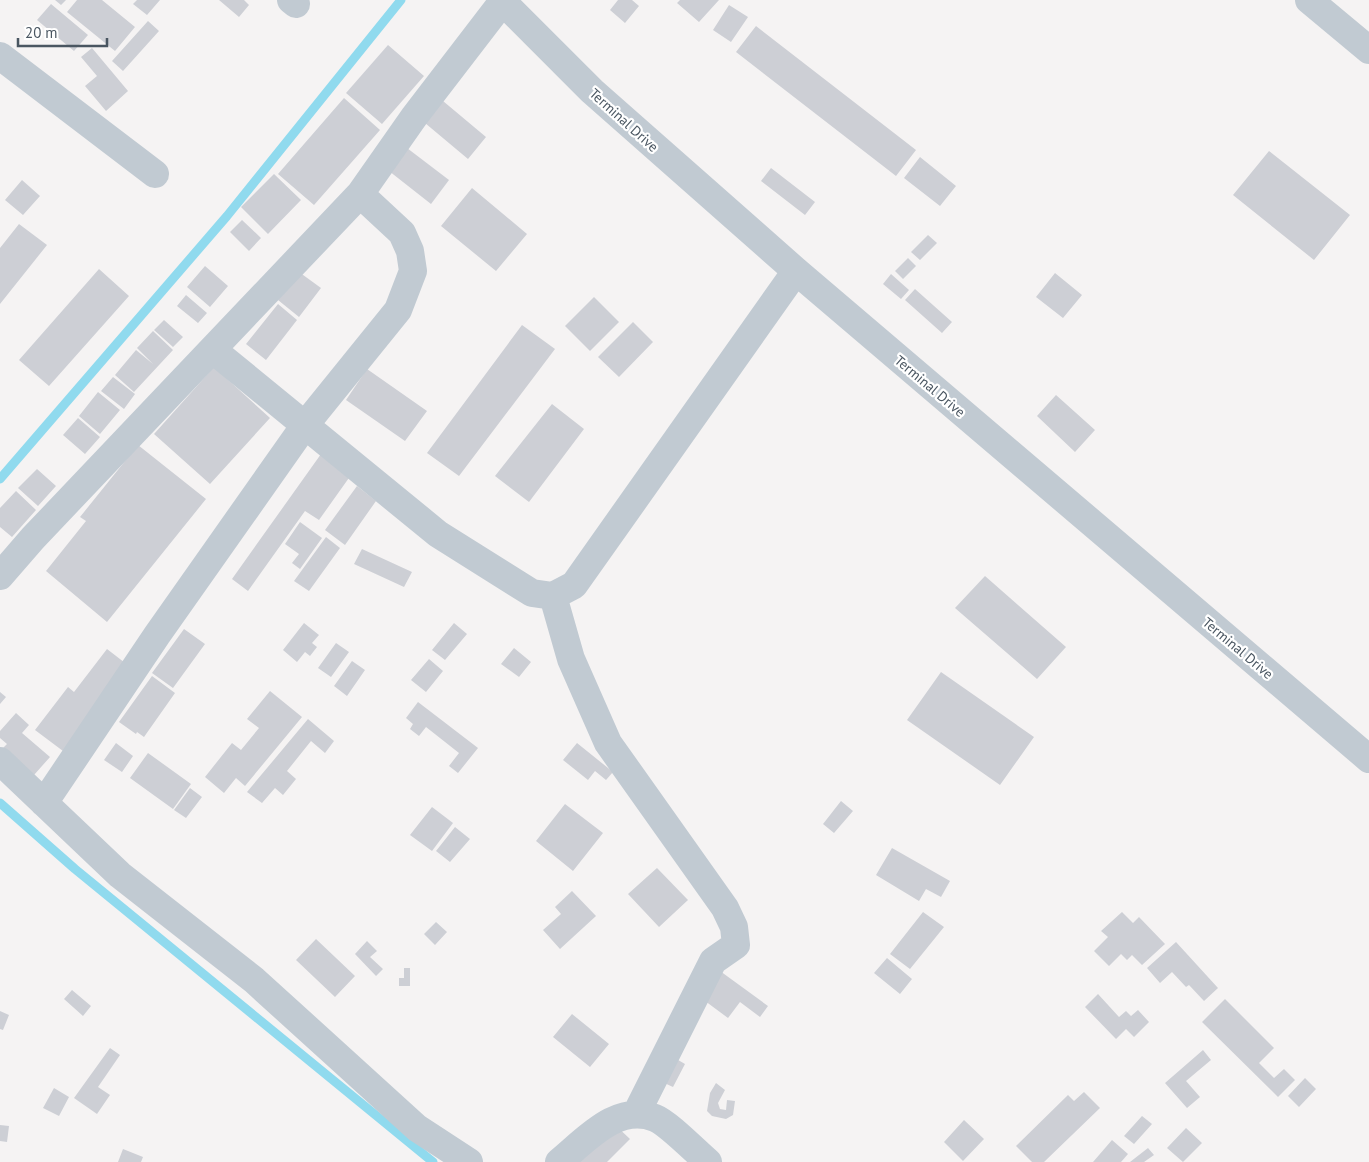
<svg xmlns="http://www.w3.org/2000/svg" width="1369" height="1162" viewBox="0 0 1369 1162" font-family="'PT Sans',sans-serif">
<rect width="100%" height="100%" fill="#f5f3f3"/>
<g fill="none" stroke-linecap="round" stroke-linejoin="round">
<!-- stream -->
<path stroke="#90daee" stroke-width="9" d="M 0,479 L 227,216 L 401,0
M 0,803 L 75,869 L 433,1162"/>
</g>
<!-- building -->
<path fill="#cdcfd5" d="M 55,0 L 66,0 L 61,5 Z
M 77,0 L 102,0 L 135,27 L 115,51 L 67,12 Z
M 137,0 L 160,0 L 147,15 L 133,4 Z
M 219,0 L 244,0 L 249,5 L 239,17 Z
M 618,0 L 632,0 L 639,6 L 625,23 L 610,10 Z
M 680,0 L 719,0 L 699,22 L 677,3 Z
M 51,4 L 88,35 L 74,51 L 37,20 Z
M 729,5 L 748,17 L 731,42 L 713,30 Z
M 148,21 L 159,31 L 123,71 L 112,61 Z
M 756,26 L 916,150 L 896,176 L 736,52 Z
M 388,45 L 424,76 L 382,124 L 346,93 Z
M 92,48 L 128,91 L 106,111 L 85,86 L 97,76 L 81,57 Z
M 344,98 L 380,130 L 314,205 L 278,174 Z
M 443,101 L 486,137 L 468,159 L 425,123 Z
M 407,148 L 449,180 L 431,204 L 389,171 Z
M 1269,151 L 1350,215 L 1314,260 L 1233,195 Z
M 920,157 L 956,186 L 940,206 L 904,178 Z
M 771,168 L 815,202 L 805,215 L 761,181 Z
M 274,174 L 301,200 L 268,234 L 241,207 Z
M 22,180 L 40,196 L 23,215 L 5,200 Z
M 472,188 L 527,234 L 496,271 L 441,226 Z
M 242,220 L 261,238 L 249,251 L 230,232 Z
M 19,224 L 47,245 L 0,304 L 0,248 Z
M 928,235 L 937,243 L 920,260 L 911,252 Z
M 908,258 L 916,266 L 903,279 L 895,271 Z
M 205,266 L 228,286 L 210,307 L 187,287 Z
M 99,269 L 129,296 L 49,386 L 19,360 Z
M 299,272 L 321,288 L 299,317 L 278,300 Z
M 1055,273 L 1082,295 L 1063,318 L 1036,297 Z
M 891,274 L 909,290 L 901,299 L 883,284 Z
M 915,289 L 952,322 L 942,333 L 905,300 Z
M 186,295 L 207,313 L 198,323 L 177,306 Z
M 594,297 L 619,322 L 590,351 L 565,326 Z
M 278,304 L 297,320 L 266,360 L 246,344 Z
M 164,320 L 183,337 L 173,347 L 154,330 Z
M 633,322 L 653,342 L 619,377 L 598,357 Z
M 522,325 L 555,349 L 459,476 L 427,453 Z
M 153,331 L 173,350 L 134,392 L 115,375 L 136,350 L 153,364 L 137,348 Z
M 214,367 L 270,418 L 210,484 L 154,434 Z
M 367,369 L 427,411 L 405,441 L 346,400 Z
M 113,377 L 135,394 L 124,409 L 101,391 Z
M 98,392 L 120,410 L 100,434 L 79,416 Z
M 1056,395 L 1095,430 L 1075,452 L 1037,416 Z
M 552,404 L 584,429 L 529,502 L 495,476 Z
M 78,418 L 100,437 L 85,454 L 63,435 Z
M 138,445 L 206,499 L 107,622 L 46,571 L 86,521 L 80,517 Z
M 321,454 L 351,475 L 319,520 L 305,511 L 248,591 L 232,579 Z
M 37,469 L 56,486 L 38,506 L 18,488 Z
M 357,486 L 376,501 L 345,545 L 325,530 Z
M 16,491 L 36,510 L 12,537 L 0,527 L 0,508 Z
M 300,522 L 322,538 L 300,569 L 292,563 L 299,554 L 285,544 Z
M 326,537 L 340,548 L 309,591 L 294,581 Z
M 362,549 L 412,572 L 404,587 L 354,564 Z
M 985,576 L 1066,647 L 1037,679 L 955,608 Z
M 304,623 L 319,635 L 312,643 L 317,647 L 310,656 L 305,652 L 297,662 L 283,650 Z
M 454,623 L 467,634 L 445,660 L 432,650 Z
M 184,629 L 205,644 L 173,688 L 152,673 Z
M 336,643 L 349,652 L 331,677 L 318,668 Z
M 514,648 L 531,662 L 519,677 L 501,664 Z
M 107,649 L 129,666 L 63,751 L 35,730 L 68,687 L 74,692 Z
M 429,659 L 443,671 L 426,692 L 411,680 Z
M 352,661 L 365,670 L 347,696 L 334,686 Z
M 941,672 L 1034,737 L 1000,785 L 907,720 Z
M 152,676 L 175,693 L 144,737 L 137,732 L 136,734 L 119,722 Z
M 270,691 L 302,717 L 245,786 L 236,778 L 224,793 L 205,777 L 232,743 L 241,750 L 259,728 L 247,719 Z
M 0,692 L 6,697 L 0,704 Z
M 418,702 L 478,748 L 458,773 L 449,766 L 459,753 L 426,727 L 419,736 L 410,729 L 413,724 L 406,718 Z
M 16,713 L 29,725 L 22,733 L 50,757 L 34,775 L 3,748 L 7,744 L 0,738 L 0,731 Z
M 308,719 L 334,741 L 325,753 L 311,741 L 287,771 L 296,779 L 283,795 L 275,788 L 262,803 L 247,792 Z
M 116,743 L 133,756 L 122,772 L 104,760 Z
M 577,743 L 613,772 L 606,780 L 595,771 L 588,780 L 563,760 Z
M 148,753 L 191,784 L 173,809 L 130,778 Z
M 190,788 L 202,797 L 186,818 L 174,810 Z
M 841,801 L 853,811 L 834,833 L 823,824 Z
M 565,804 L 603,833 L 573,871 L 536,841 Z
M 432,807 L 453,823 L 432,851 L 410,835 Z
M 455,827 L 470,839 L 450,862 L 436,851 Z
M 892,848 L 950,881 L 941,897 L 926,889 L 919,901 L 876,875 Z
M 657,868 L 688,900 L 659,927 L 628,894 Z
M 572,891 L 596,916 L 560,949 L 543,930 L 561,914 L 555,907 Z
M 923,912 L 944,927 L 910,969 L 890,954 Z
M 1122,912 L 1133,923 L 1139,917 L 1165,944 L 1142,965 L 1132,955 L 1127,960 L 1121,954 L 1109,966 L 1094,951 L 1108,937 L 1101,931 Z
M 436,922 L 447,932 L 435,945 L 424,934 Z
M 316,939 L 355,976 L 335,997 L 296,960 Z
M 367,941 L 377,951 L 370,957 L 383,969 L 376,976 L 355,954 Z
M 1176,942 L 1218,988 L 1204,1001 L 1189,985 L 1186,987 L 1172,972 L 1160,983 L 1147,968 Z
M 887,958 L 912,979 L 900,994 L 874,973 Z
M 404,968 L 410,968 L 410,986 L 399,986 L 399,978 L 404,978 Z
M 720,971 L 768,1006 L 760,1017 L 740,1002 L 728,1018 L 701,998 Z
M 72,990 L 91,1006 L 83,1016 L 64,999 Z
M 1098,994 L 1119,1017 L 1126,1011 L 1131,1016 L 1138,1010 L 1149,1022 L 1134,1037 L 1126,1029 L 1116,1039 L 1085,1007 Z
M 1225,999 L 1274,1048 L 1259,1063 L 1274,1078 L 1284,1069 L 1295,1080 L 1278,1097 L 1202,1022 Z
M 0,1011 L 9,1015 L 3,1030 L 0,1029 Z
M 572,1014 L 609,1044 L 590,1067 L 553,1037 Z
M 110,1048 L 120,1055 L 98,1087 L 110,1095 L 97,1114 L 74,1098 Z
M 1203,1050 L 1211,1060 L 1186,1081 L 1200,1097 L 1187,1108 L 1165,1083 Z
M 673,1057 L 685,1064 L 673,1087 L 660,1081 Z
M 1305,1078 L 1316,1089 L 1299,1107 L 1288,1096 Z
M 716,1083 L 725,1090 L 718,1103 L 720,1109 L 726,1110 L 727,1100 L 735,1101 L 733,1115 L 726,1119 L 712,1116 L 707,1111 L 710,1093 Z
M 54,1088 L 69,1097 L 59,1116 L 43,1108 Z
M 1084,1092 L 1100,1108 L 1044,1162 L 1032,1162 L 1016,1146 L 1068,1095 L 1074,1101 Z
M 1142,1116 L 1152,1124 L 1134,1144 L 1124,1136 Z
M 964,1120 L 984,1139 L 963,1161 L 944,1142 Z
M 612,1122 L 630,1139 L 607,1162 L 573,1162 Z
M 0,1125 L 9,1126 L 7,1142 L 0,1141 Z
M 1186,1128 L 1202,1143 L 1183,1162 L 1167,1148 Z
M 1112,1140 L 1128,1154 L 1121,1162 L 1093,1162 Z
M 1148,1148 L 1154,1155 L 1144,1162 L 1130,1162 Z
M 123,1149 L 143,1157 L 141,1162 L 118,1162 Z"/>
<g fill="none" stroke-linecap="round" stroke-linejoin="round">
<!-- minor -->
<path stroke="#c1cad2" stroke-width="28" d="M 291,0 L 296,4
M 501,0 L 592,91 L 796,271 L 1369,759
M 1309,0 L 1369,50
M 0,56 L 155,174
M 213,350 L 438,534 L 532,593 L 553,596 L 574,585 L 796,271
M 0,576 L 33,538 L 360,194 L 414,117 L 503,1
M 553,596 L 571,659 L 608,743 L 725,908 L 734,927 L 736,945 L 713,961 L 636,1114
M 0,761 L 120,875 L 254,980 L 417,1128 L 469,1162
M 44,803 L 157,635 L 305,425 L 398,310 L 413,271 L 410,251 L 402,233 L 360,194
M 559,1162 C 586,1140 617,1103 655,1118 C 668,1123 696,1152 708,1162"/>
</g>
<g text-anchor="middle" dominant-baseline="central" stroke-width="4.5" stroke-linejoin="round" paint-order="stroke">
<!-- street labels -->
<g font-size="14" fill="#4a5661" stroke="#fff">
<text transform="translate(624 120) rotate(42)">Terminal Drive</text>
<text transform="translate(930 386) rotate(40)">Terminal Drive</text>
<text transform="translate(1238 648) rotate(40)">Terminal Drive</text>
</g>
</g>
<!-- scale -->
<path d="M18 38v8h89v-8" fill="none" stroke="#4a5661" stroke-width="2.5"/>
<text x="25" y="38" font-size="15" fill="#4a5661" stroke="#ffffff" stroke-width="4" paint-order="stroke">20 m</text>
</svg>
